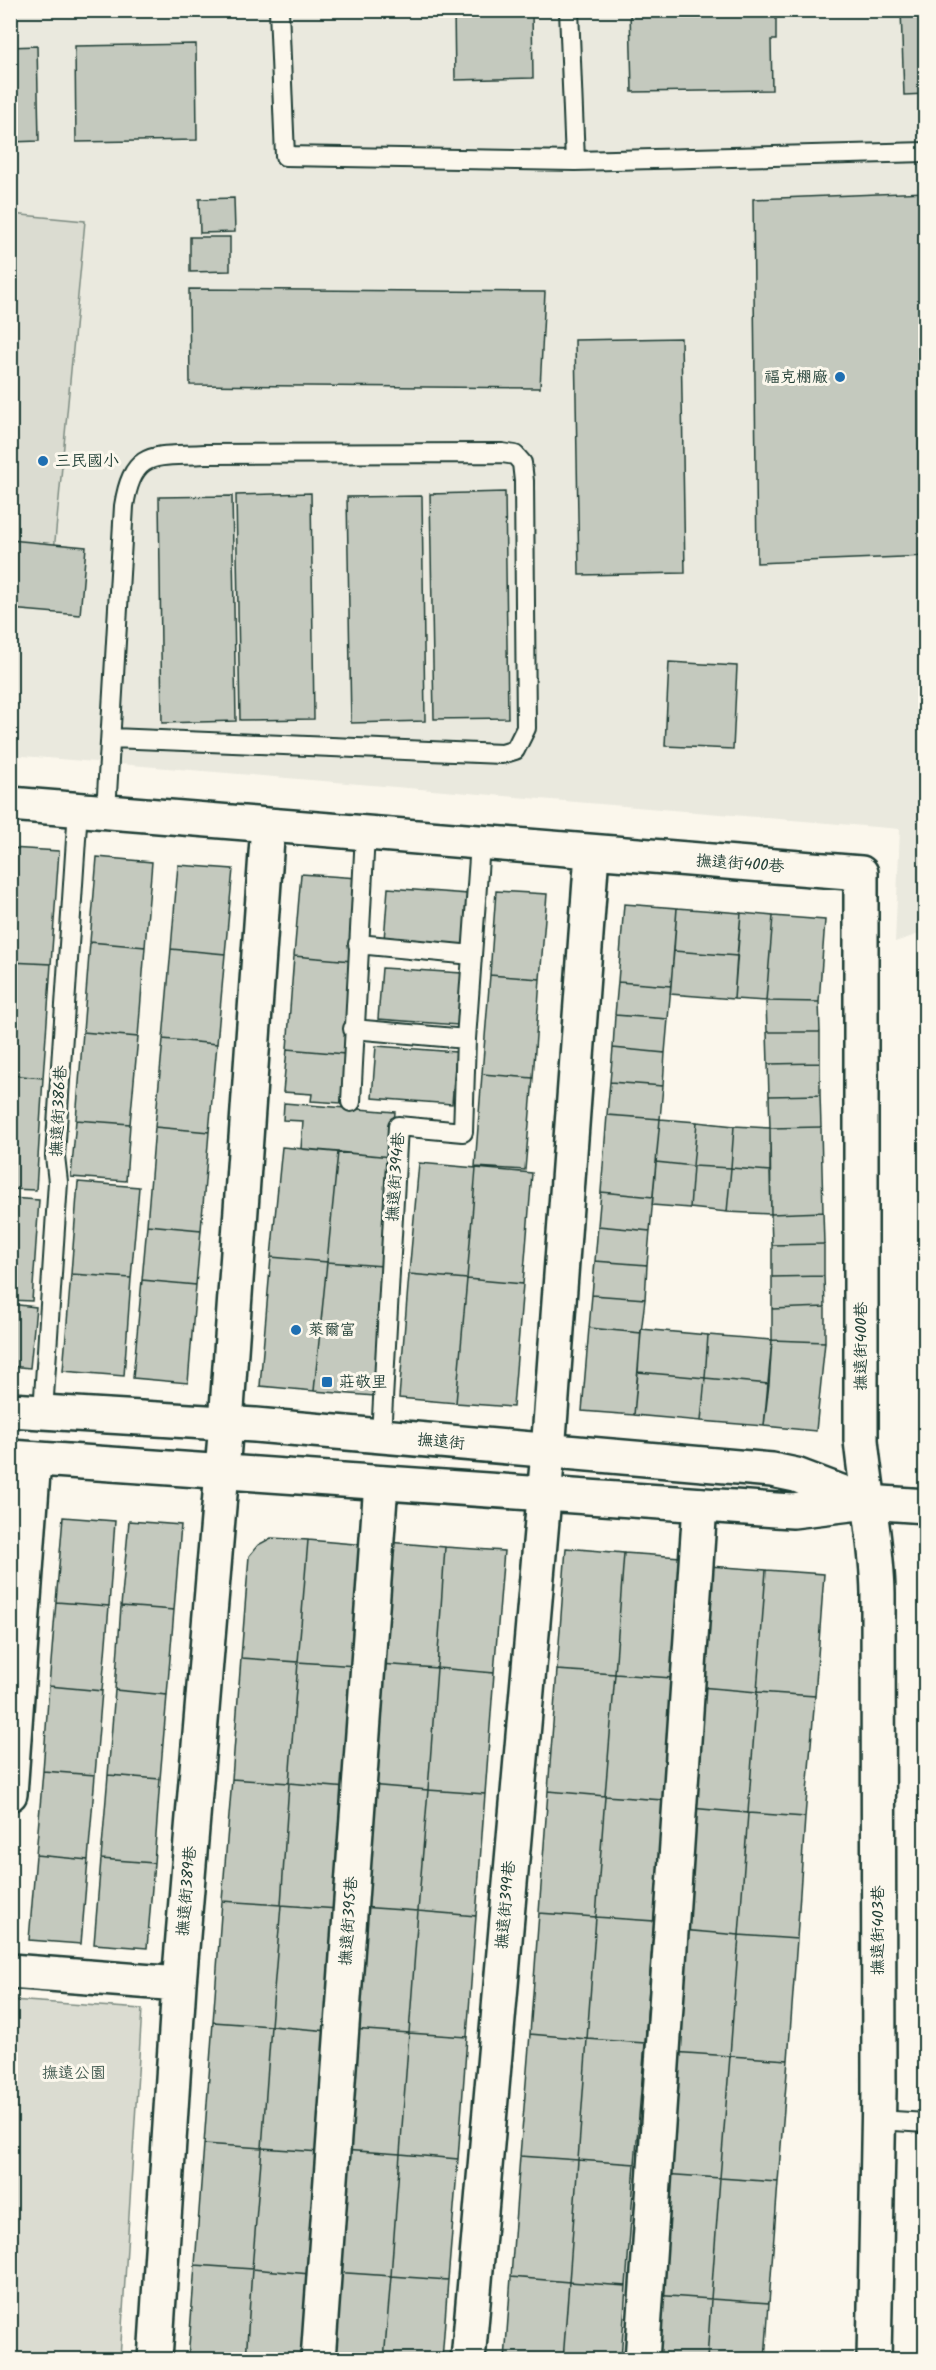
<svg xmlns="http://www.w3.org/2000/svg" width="936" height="2370" viewBox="0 0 936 2370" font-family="Kalam,'LXGW WenKai TC',sans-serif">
<rect width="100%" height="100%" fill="#fbf7ec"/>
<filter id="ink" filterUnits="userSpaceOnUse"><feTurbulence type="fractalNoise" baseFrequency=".0167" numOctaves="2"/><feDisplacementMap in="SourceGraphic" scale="12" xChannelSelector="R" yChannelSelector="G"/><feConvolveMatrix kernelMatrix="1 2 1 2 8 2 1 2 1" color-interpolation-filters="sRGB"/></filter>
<g filter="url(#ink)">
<!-- built -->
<path fill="#eae9de" d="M 11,11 L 925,11 L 925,932 L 895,942 L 900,829 L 11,755 Z"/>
<!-- green -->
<path fill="#dbdcd1" stroke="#7d8c82" stroke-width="1.5" d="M 11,214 L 85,221 L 49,605 L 11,602 Z
M 11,2000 L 142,2009 L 120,2359 L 11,2359 Z"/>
<!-- building -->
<path fill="#c4c9be" stroke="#1f3d34" stroke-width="1.5" d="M 454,10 L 532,10 L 533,78 L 455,80 Z
M 630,10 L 776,10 L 776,40 L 771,40 L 772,90 L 632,92 Z
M 901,10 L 926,10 L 926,94 L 904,95 Z
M 196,44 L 197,140 L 76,142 L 75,46 Z
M 37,46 L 39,141 L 10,142 L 10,47 Z
M 926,192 L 926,556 L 757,563 L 753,199 Z
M 234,198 L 235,232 L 200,233 L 199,199 Z
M 190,237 L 230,237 L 230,271 L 190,272 Z
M 189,289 L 545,292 L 540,388 L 190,385 Z
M 681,338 L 685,573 L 579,575 L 575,340 Z
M 505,492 L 508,718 L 434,719 L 430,494 Z
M 311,493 L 314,719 L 240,720 L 236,495 Z
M 232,496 L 236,721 L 162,723 L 159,497 Z
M 422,496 L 425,721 L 351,723 L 347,497 Z
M 10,540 L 86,547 L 80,615 L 10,609 Z
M 669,662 L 737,666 L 733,749 L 665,746 Z
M 10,848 L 59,851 L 51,964 L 10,962 Z
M 97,857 L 152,862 L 145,947 L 90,942 Z
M 178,865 L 233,869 L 225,954 L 171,949 Z
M 301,874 L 358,878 L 352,961 L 294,956 Z
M 388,888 L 468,894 L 464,946 L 384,940 Z
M 496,891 L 547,894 L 540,979 L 490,975 Z
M 624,904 L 677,908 L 671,986 L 618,982 Z
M 677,908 L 741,913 L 737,956 L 674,951 Z
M 741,913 L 773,916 L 766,1001 L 734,999 Z
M 773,916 L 825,920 L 819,1002 L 766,1001 Z
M 90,942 L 145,947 L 138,1037 L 83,1032 Z
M 171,949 L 225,954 L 217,1044 L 163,1039 Z
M 674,951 L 737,956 L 734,999 L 670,994 Z
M 294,956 L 352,961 L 345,1054 L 287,1049 Z
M 10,962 L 51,964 L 43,1078 L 10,1075 Z
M 382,968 L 462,973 L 458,1025 L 378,1019 Z
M 490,975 L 540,979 L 533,1078 L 482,1074 Z
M 618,982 L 671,986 L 668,1019 L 615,1015 Z
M 766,1001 L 819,1002 L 820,1032 L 767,1032 Z
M 615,1015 L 668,1019 L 665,1053 L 613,1048 Z
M 83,1032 L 138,1037 L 130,1124 L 76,1120 Z
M 767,1032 L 820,1032 L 820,1063 L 768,1064 Z
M 163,1039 L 217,1044 L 209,1132 L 155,1127 Z
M 376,1046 L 456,1052 L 452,1104 L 372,1098 Z
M 613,1048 L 665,1053 L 663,1086 L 610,1082 Z
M 287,1049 L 345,1054 L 341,1103 L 311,1101 L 312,1094 L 283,1092 Z
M 820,1063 L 820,1095 L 769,1096 L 768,1064 Z
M 482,1074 L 533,1078 L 525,1170 L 475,1167 Z
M 10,1075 L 43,1078 L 36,1190 L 10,1189 Z
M 610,1082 L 663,1086 L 660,1119 L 607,1115 Z
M 820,1095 L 821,1127 L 770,1128 L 769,1096 Z
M 284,1103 L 395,1112 L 391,1157 L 301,1149 L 303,1121 L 283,1120 Z
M 607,1115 L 660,1119 L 653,1197 L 601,1192 Z
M 660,1119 L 697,1122 L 693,1166 L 656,1162 Z
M 76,1120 L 130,1124 L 126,1181 L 71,1177 Z
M 697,1122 L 734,1126 L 731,1168 L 693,1166 Z
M 734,1126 L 770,1128 L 770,1171 L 731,1168 Z
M 155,1127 L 209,1132 L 201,1230 L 147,1225 Z
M 821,1127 L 823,1212 L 771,1214 L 770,1128 Z
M 282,1147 L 338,1152 L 327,1262 L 271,1257 Z
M 338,1152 L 391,1157 L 383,1266 L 327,1262 Z
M 656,1162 L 693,1166 L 690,1208 L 652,1205 Z
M 419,1163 L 476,1168 L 467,1279 L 409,1274 Z
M 693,1166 L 731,1168 L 727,1212 L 690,1208 Z
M 476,1168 L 532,1173 L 523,1284 L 467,1279 Z
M 731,1168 L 770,1171 L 771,1214 L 727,1212 Z
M 78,1182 L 139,1187 L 131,1278 L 71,1274 Z
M 601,1192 L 653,1197 L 650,1231 L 598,1226 Z
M 10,1198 L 39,1200 L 32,1301 L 10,1300 Z
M 823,1212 L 824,1244 L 772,1245 L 771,1214 Z
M 147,1225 L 201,1230 L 196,1285 L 142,1280 Z
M 598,1226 L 650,1231 L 647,1265 L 595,1261 Z
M 824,1244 L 824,1276 L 772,1277 L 772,1245 Z
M 271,1257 L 327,1262 L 314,1391 L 260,1386 Z
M 595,1261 L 647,1265 L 645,1299 L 592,1295 Z
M 327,1262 L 383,1266 L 374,1396 L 314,1391 Z
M 71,1274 L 131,1278 L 124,1376 L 63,1371 Z
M 409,1274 L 467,1279 L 456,1403 L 399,1398 Z
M 824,1276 L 825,1307 L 772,1309 L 772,1277 Z
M 467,1279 L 523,1284 L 513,1407 L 456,1403 Z
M 142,1280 L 196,1285 L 188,1383 L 133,1378 Z
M 592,1295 L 645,1299 L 641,1333 L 589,1328 Z
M 10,1304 L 36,1307 L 30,1368 L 10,1366 Z
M 825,1307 L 825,1342 L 772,1340 L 772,1309 Z
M 589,1328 L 641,1333 L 634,1415 L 582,1411 Z
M 641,1329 L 708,1335 L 705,1378 L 638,1372 Z
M 708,1335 L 772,1340 L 769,1384 L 705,1378 Z
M 772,1340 L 825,1342 L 816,1431 L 764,1426 Z
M 638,1372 L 705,1378 L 701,1421 L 634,1415 Z
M 705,1378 L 769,1384 L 764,1426 L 701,1421 Z
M 63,1517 L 115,1521 L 109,1606 L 56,1602 Z
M 129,1521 L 181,1525 L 174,1610 L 121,1606 Z
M 271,1538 L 308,1540 L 298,1662 L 241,1658 L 249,1556 L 258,1545 Z
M 308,1540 L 366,1545 L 356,1666 L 298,1662 Z
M 388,1542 L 445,1547 L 437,1668 L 379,1664 Z
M 445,1547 L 504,1551 L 494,1673 L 437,1668 Z
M 566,1548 L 624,1553 L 615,1674 L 557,1670 Z
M 624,1553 L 681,1557 L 672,1678 L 615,1674 Z
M 709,1566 L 766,1570 L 757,1692 L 700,1687 Z
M 766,1570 L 824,1574 L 815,1696 L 757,1692 Z
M 56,1602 L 109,1606 L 102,1691 L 49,1686 Z
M 121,1606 L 174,1610 L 167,1695 L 115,1690 Z
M 241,1658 L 298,1662 L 289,1783 L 232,1779 Z
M 298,1662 L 356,1666 L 347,1788 L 289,1783 Z
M 379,1664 L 437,1668 L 428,1790 L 369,1785 Z
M 437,1668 L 494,1673 L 485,1794 L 428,1790 Z
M 557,1670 L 615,1674 L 605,1796 L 548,1791 Z
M 615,1674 L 672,1678 L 663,1800 L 605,1796 Z
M 49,1686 L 102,1691 L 95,1775 L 43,1771 Z
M 700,1687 L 757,1692 L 748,1813 L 690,1808 Z
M 115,1690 L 167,1695 L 160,1779 L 108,1775 Z
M 757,1692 L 815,1696 L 805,1817 L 748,1813 Z
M 43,1771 L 95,1775 L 88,1860 L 36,1855 Z
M 108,1775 L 160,1779 L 154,1863 L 101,1859 Z
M 232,1779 L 289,1783 L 281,1905 L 222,1901 Z
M 289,1783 L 347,1788 L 338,1909 L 281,1905 Z
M 369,1785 L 428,1790 L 418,1911 L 360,1907 Z
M 428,1790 L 485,1794 L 476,1916 L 418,1911 Z
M 548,1791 L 605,1796 L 596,1917 L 539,1913 Z
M 605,1796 L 663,1800 L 654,1921 L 596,1917 Z
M 690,1808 L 748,1813 L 739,1935 L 681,1930 Z
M 748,1813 L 805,1817 L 797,1939 L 739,1935 Z
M 36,1855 L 88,1860 L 81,1944 L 29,1940 Z
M 101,1859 L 154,1863 L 147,1948 L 94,1944 Z
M 222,1901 L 281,1905 L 271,2026 L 213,2022 Z
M 281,1905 L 338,1909 L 329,2031 L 271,2026 Z
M 360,1907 L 418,1911 L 409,2033 L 351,2029 Z
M 418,1911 L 476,1916 L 467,2037 L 409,2033 Z
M 539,1913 L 596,1917 L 587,2039 L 530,2034 Z
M 596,1917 L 654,1921 L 645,2043 L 587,2039 Z
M 681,1930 L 739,1935 L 730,2056 L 672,2052 Z
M 739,1935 L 797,1939 L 788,2060 L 730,2056 Z
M 213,2022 L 271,2026 L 262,2148 L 204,2144 Z
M 271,2026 L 329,2031 L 320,2152 L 262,2148 Z
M 351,2029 L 409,2033 L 400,2154 L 342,2150 Z
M 409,2033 L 467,2037 L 458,2159 L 400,2154 Z
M 530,2034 L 587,2039 L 578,2160 L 520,2156 Z
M 587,2039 L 645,2043 L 635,2164 L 578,2160 Z
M 672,2052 L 730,2056 L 720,2178 L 663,2174 Z
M 730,2056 L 788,2060 L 778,2182 L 720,2178 Z
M 204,2144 L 262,2148 L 252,2269 L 195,2265 Z
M 262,2148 L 320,2152 L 310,2274 L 252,2269 Z
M 342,2150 L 400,2154 L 391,2276 L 333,2272 Z
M 400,2154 L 458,2159 L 448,2280 L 391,2276 Z
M 520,2156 L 578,2160 L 569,2282 L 511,2277 Z
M 578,2160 L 635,2164 L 626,2286 L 569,2282 Z
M 663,2174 L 720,2178 L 711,2299 L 654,2295 Z
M 720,2178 L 778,2182 L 769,2303 L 711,2299 Z
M 195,2265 L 252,2269 L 246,2360 L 188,2360 Z
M 252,2269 L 310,2274 L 304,2360 L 246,2360 Z
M 333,2272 L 391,2276 L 384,2360 L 326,2360 Z
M 391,2276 L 448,2280 L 442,2360 L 384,2360 Z
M 511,2277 L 569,2282 L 563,2360 L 505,2360 Z
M 569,2282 L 626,2286 L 621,2360 L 563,2360 Z
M 654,2295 L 711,2299 L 707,2360 L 649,2360 Z
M 711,2299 L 769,2303 L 765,2360 L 707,2360 Z"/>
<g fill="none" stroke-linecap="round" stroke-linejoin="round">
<!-- service casing -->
<g stroke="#1f3d34" stroke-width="22">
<path id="service" d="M 279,10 L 285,156 L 575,161 L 569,10
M 575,161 L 926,152
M 106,811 L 124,506 C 133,448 155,457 205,454 L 502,453 L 515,455 L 522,463 L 524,481 L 526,728 L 515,750 L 502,754 L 112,738
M 358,944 L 472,955
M 353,1029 L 466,1039
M 351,1102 L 365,834
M 43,1412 L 58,1182 L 55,1156 L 78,809
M 381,1436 L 398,1126 L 463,1132 L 466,1039 L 480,844
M 878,2120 L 926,2123"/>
</g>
<!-- minor casing -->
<g stroke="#1f3d34" stroke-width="38">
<path id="minor" d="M 10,804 L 861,873 L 861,1440 C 866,1491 877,1542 878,1593 L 879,2091 L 874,2360
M 10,1794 L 34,1459
M 10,1971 L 179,1984
M 155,2360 L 179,1984 L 226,1423 L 268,825
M 318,2360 L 381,1483
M 468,2360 L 548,1452 L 592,853
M 642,2360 L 700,1505"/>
</g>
<!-- tertiary casing -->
<g stroke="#1f3d34" stroke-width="38">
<path id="tertiary" d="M 10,1410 L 255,1425 L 772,1470 L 796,1475 L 862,1500
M 10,1457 L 776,1510 L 793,1511 L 867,1502 L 926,1506"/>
</g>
<!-- service -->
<use href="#service" stroke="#fbf7ec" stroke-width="18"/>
<!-- minor -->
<use href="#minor" stroke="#fbf7ec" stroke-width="33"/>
<!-- tertiary -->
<use href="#tertiary" stroke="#fbf7ec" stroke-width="33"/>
</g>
</g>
<!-- markers -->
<g fill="#1f6fb2" stroke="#fbf7ec" stroke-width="2">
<circle cx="840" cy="377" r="6"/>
<circle cx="43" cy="461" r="6"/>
<circle cx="296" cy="1330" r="6"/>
<rect x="321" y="1376" width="12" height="12" rx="3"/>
</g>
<g text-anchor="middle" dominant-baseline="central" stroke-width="6" stroke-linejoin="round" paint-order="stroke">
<!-- poi labels -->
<g font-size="16" fill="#1f3d34" stroke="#fbf7ec" text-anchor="start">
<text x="828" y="377" text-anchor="end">福克棚廠</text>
<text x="55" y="461">三民國小</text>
<text x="308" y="1330">萊爾富</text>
<text x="339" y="1382">莊敬里</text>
</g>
<!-- street labels -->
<g font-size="16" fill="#1f3d34" stroke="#fbf7ec">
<text transform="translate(740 864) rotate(4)">撫遠街400巷</text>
<text transform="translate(59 1111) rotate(-87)">撫遠街386巷</text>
<text transform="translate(396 1177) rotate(-86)">撫遠街394巷</text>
<text transform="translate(861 1346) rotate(-90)">撫遠街400巷</text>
<text transform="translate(441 1442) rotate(5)">撫遠街</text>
<text transform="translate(187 1891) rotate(-85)">撫遠街389巷</text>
<text transform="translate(506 1905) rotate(-85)">撫遠街399巷</text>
<text transform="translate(349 1921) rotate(-86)">撫遠街395巷</text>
<text transform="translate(878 1930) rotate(-90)">撫遠街403巷</text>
</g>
<!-- park labels -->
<g font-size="16" fill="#455d53" stroke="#fbf7ec">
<text x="74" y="2073">撫遠公園</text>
</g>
</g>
<!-- margin -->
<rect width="936" height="2370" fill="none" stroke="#fbf7ec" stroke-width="36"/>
<rect x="18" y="18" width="900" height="2334" fill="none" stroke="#1f3d34" stroke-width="2" filter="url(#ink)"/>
</svg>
